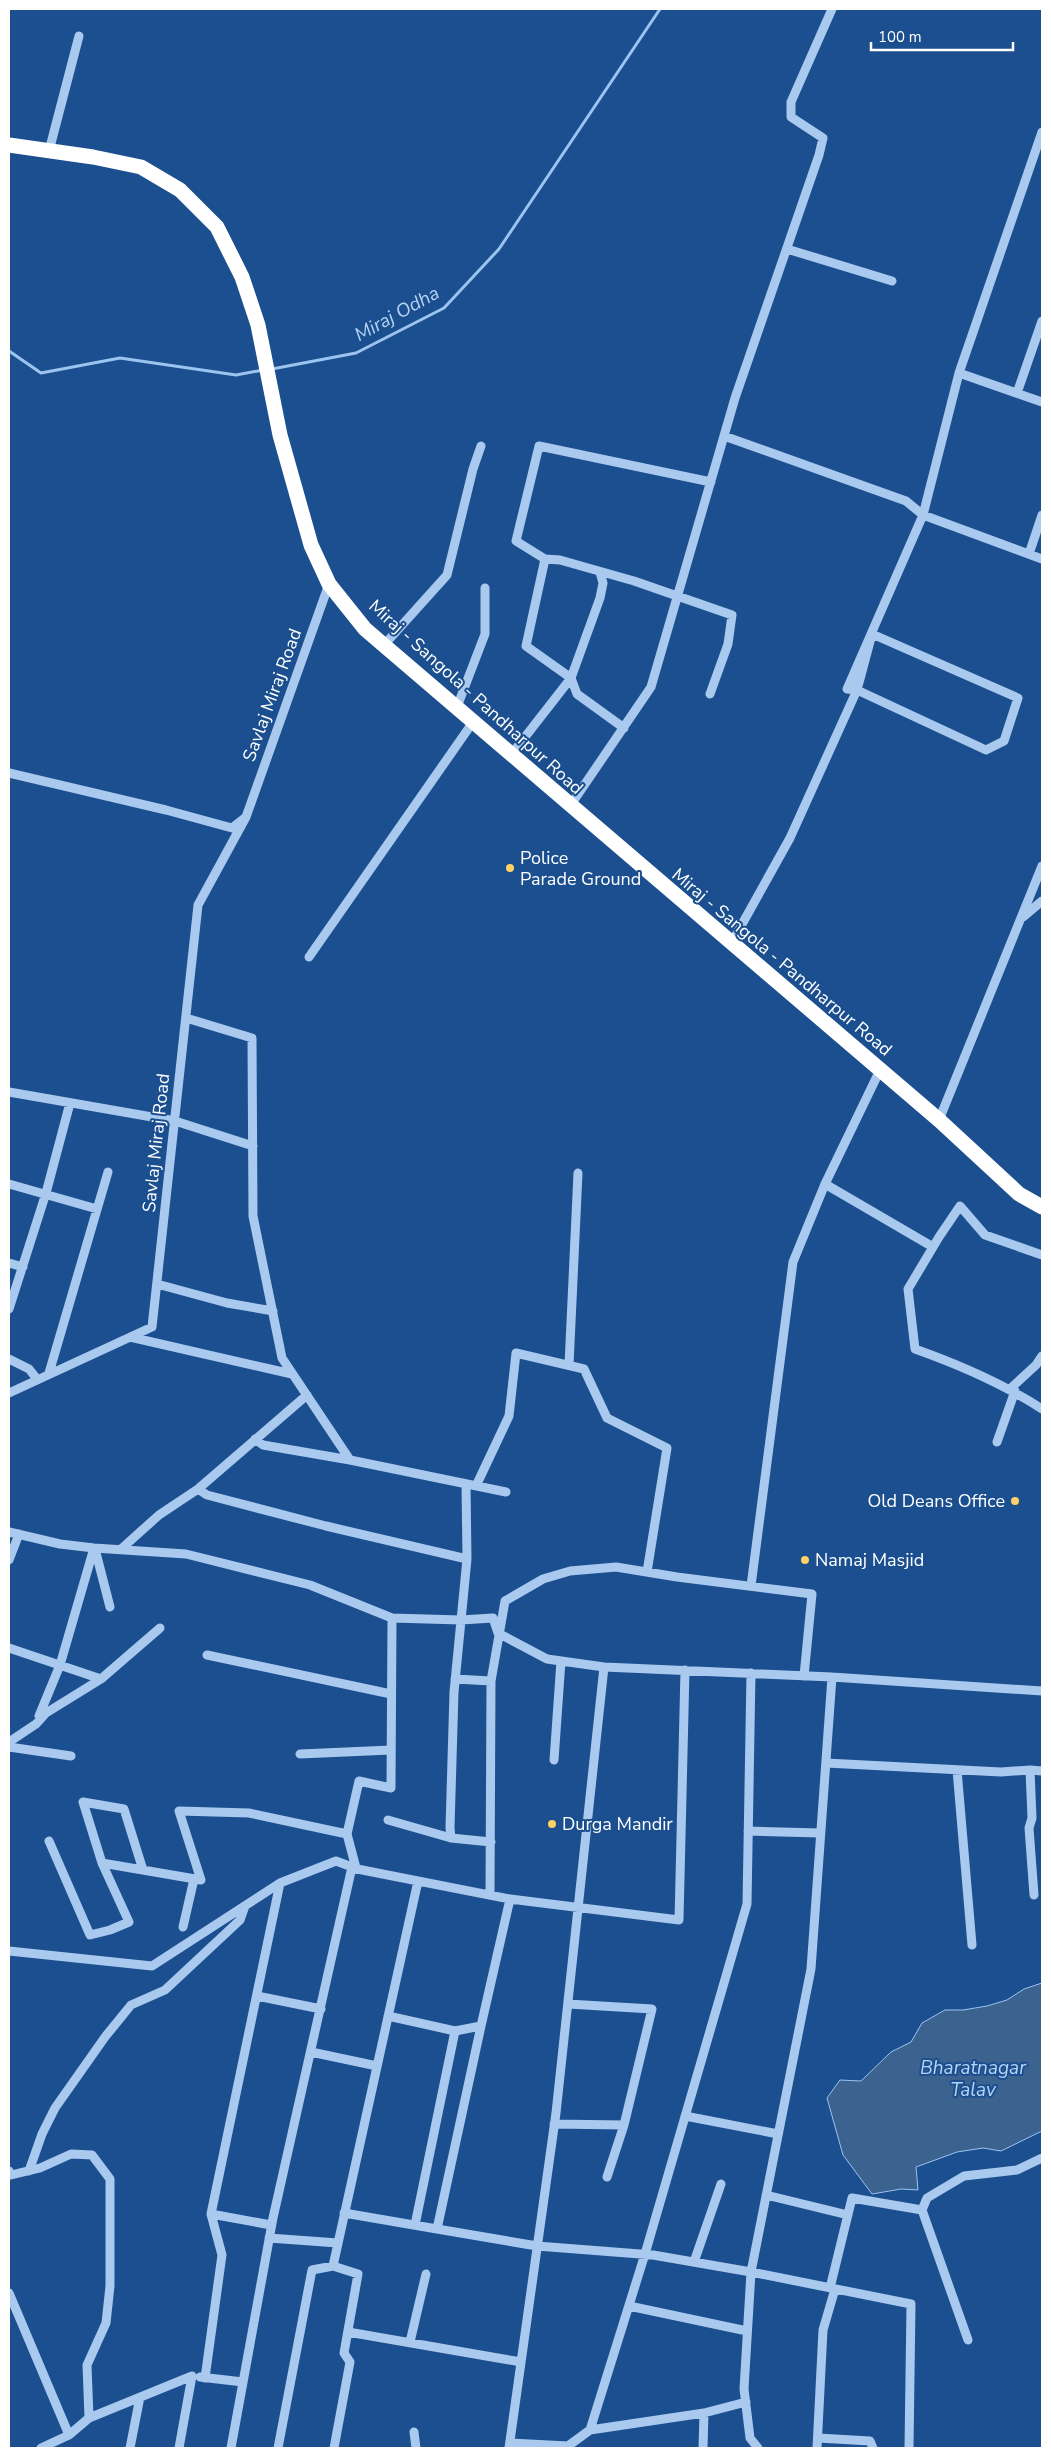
<svg xmlns="http://www.w3.org/2000/svg" width="1051" height="2457" viewBox="0 0 1051 2457" font-family="'Nunito Sans',sans-serif">
<rect width="100%" height="100%" fill="#1b4f8f"/>
<!-- water -->
<path fill="#3c6290" stroke="#9cc4f0" d="M 1042,1983 L 1042,2131 L 1001,2151 L 983,2148 L 957,2152 L 916,2167 L 918,2190 L 901,2189 L 872,2194 L 843,2155 L 827,2098 L 840,2080 L 861,2081 L 891,2052 L 911,2042 L 922,2023 L 945,2010 L 963,2010 L 987,2006 L 1007,2000 L 1024,1989 Z"/>
<g fill="none" stroke-linecap="round" stroke-linejoin="round">
<!-- stream -->
<path stroke="#9cc4f0" stroke-width="3" d="M 9,351 L 41,373 L 120,358 L 236,375 L 263,370
M 272,369 L 356,353 L 444,308 L 499,249 L 660,9"/>
<!-- minor -->
<path stroke="#a9c9ee" stroke-width="9" d="M 1042,132 L 959,373 L 1042,402
M 49,151 L 79,36
M 787,249 L 892,281
M 1017,393 L 1042,321
M 724,436 L 906,501 L 923,515 L 959,373
M 1029,554 L 1042,515
M 545,559 L 516,541 L 539,446 L 711,482
M 600,572 L 603,583 L 600,598 L 571,678 L 577,694 L 624,728
M 872,634 L 857,690 L 847,689 L 923,515 L 1042,559
M 384,645 L 447,575 L 473,469 L 481,446
M 457,707 L 485,634 L 485,588
M 511,755 L 571,678 L 526,646 L 545,559 L 560,560 L 634,581 L 732,615 L 728,644 L 710,694
M 9,773 L 166,810 L 232,828 L 246,817 L 329,584
M 570,806 L 651,687 L 735,398 L 819,155 L 823,138 L 791,117 L 791,102 L 832,9
M 1023,917 L 1042,901
M 731,944 L 790,838 L 857,690 L 986,750 L 1004,741 L 1018,698 L 872,634
M 309,957 L 473,722
M 186,1018 L 252,1038 L 253,1216 L 282,1358 L 350,1460 L 506,1492
M 9,1092 L 175,1121 L 253,1146
M 939,1120 L 1042,866
M 9,1184 L 97,1209
M 825,1184 L 933,1247
M 1042,1255 L 985,1235 L 960,1206 L 939,1237 L 908,1289 L 915,1349 C 960,1365 1002,1383 1042,1409
M 9,1263 L 23,1267
M 157,1284 L 227,1303 L 273,1311
M 9,1309 L 46,1193 L 70,1103
M 130,1337 L 292,1374
M 9,1359 L 29,1369 L 37,1379
M 569,1365 L 578,1173
M 49,1373 L 108,1172
M 1010,1389 L 1036,1365 L 1042,1356
M 9,1393 L 152,1327 L 198,905 L 246,817
M 255,1439 L 263,1445 L 350,1460
M 997,1442 L 1015,1391
M 466,1484 L 467,1559 L 454,1692 L 450,1828 L 451,1838 L 491,1842
M 476,1486 L 509,1416 L 516,1353 L 584,1369 L 607,1418 L 667,1448 L 647,1572
M 198,1489 L 207,1495 L 326,1526 L 467,1559
M 9,1532 L 60,1544 L 94,1548 L 186,1554 L 310,1585 L 392,1618
M 95,1549 L 110,1607
M 120,1550 L 159,1515 L 198,1489 L 307,1395
M 9,1560 L 19,1534
M 751,1586 L 793,1262 L 825,1184 L 880,1070
M 9,1648 L 101,1679
M 207,1655 L 391,1694
M 455,1679 L 491,1681 L 490,1895
M 491,1681 L 505,1601 L 543,1579 L 570,1571 L 616,1567 L 677,1577 L 812,1594 L 804,1676
M 39,1716 L 60,1665 L 94,1548
M 9,1742 L 36,1724 L 46,1713 L 101,1679 L 160,1628
M 9,1747 L 71,1756
M 300,1754 L 391,1750
M 554,1760 L 561,1661
M 826,1763 L 1001,1772 L 1030,1770 L 1032,1818 L 1029,1828 L 1034,1895
M 957,1770 L 972,1945
M 1030,1770 L 1042,1771
M 388,1820 L 451,1838
M 748,1831 L 820,1833
M 347,1834 L 359,1781 L 391,1788 L 392,1618 L 461,1620 L 493,1618 L 498,1633 L 547,1659 L 604,1667
M 49,1841 L 90,1935 L 110,1930 L 129,1922 L 102,1863 L 201,1880 L 179,1811 L 249,1813 L 347,1834 L 356,1868
M 102,1863 L 83,1802 L 124,1809 L 143,1870
M 352,1868 L 510,1899 L 679,1920 L 685,1670
M 183,1927 L 194,1879
M 9,1951 L 152,1966 L 280,1883
M 257,1996 L 321,2009
M 388,2016 L 455,2031 L 415,2225
M 481,2026 L 510,1899
M 311,2052 L 377,2066
M 685,2116 L 778,2134
M 554,2124 L 624,2125 L 652,2009 L 568,2004
M 9,2171 L 11,2175 L 40,2168 L 71,2154 L 92,2155 L 110,2179 L 110,2286 L 106,2323 L 87,2365 L 89,2418
M 29,2171 L 42,2134 L 55,2108 L 105,2037 L 131,2005 L 165,1990 L 240,1920 L 245,1906
M 607,2177 L 624,2125
M 766,2195 L 848,2215
M 922,2210 L 927,2198 L 964,2176 L 1017,2170 L 1042,2158
M 344,2213 L 437,2229 L 481,2026 L 455,2031
M 437,2229 L 537,2246 L 653,2255 L 751,2272 L 911,2304 L 909,2448
M 269,2238 L 338,2243
M 694,2262 L 721,2184
M 333,2266 L 418,1881
M 830,2288 L 852,2198 L 922,2210 L 968,2340
M 9,2293 L 69,2435
M 629,2306 L 747,2331
M 348,2332 L 521,2362
M 410,2342 L 426,2274
M 200,2377 L 243,2382
M 205,2378 L 222,2255 L 211,2214
M 590,2430 L 704,2413 L 746,2402
M 414,2432 L 416,2448
M 818,2438 L 870,2441 L 873,2448
M 510,2443 L 568,2446 L 590,2430 L 645,2254 L 747,1904 L 751,1673
M 41,2448 L 69,2435 L 89,2418 L 192,2376 L 179,2448
M 130,2448 L 140,2397
M 231,2448 L 273,2218 L 352,1867 L 336,1861 L 280,1883 L 211,2214 L 271,2225
M 278,2448 L 312,2270 L 333,2266 L 358,2274 L 344,2353 L 350,2362 L 334,2448
M 509,2448 L 556,2113 L 604,1667 L 832,1677 L 1042,1691
M 703,2448 L 704,2413
M 758,2448 L 750,2438 L 744,2389 L 751,2272 L 811,1969 L 832,1677
M 817,2448 L 823,2330 L 835,2289"/>
<!-- highway -->
<path stroke="#fff" stroke-width="15" d="M 9,145 L 93,157 L 141,167 L 180,190 L 217,227 L 242,277 L 258,325 L 280,435 L 311,545 L 329,584 L 365,629 L 939,1120 L 1019,1194 L 1042,1207"/>
</g>
<!-- markers -->
<g fill="#ffd166" stroke="#1b4f8f" stroke-width="2">
<circle cx="510" cy="868" r="5"/>
<circle cx="1015" cy="1501" r="5"/>
<circle cx="805" cy="1560" r="5"/>
<circle cx="552" cy="1824" r="5"/>
</g>
<g text-anchor="middle" dominant-baseline="central" stroke-width="4" stroke-linejoin="round" paint-order="stroke">
<!-- street labels -->
<g font-size="18" fill="#fff" stroke="#1b4f8f">
<text transform="translate(272 695) rotate(-70)">Savlaj Miraj Road</text>
<text transform="translate(476 697) rotate(42)">Miraj - Sangola - Pandharpur Road</text>
<text transform="translate(782 962) rotate(40)">Miraj - Sangola - Pandharpur Road</text>
<text transform="translate(156 1143) rotate(-84)">Savlaj Miraj Road</text>
</g>
<!-- poi labels -->
<g font-size="18" fill="#fff" stroke="#1b4f8f" text-anchor="start">
<text x="520" y="858">Police<tspan x="520" dy="21">Parade Ground</tspan></text>
<text x="1005" y="1501" text-anchor="end">Old Deans Office</text>
<text x="815" y="1560">Namaj Masjid</text>
<text x="562" y="1824">Durga Mandir</text>
</g>
<!-- water labels -->
<g font-size="19" font-style="italic" fill="#b5d3f5" stroke="#1b4f8f">
<text transform="translate(397 314) rotate(-29)">Miraj Odha</text>
<text x="973" y="2068">Bharatnagar<tspan x="973" dy="22">Talav</tspan></text>
</g>
</g>
<!-- border -->
<rect width="1051" height="2457" fill="none" stroke="#ffffff" stroke-width="20"/>
<!-- scale -->
<path d="M871 42v8h142v-8" fill="none" stroke="#ffffff" stroke-width="2.5"/>
<text x="878" y="42" font-size="15" fill="#ffffff" stroke="#1b4f8f" stroke-width="4" paint-order="stroke">100 m</text>
</svg>
